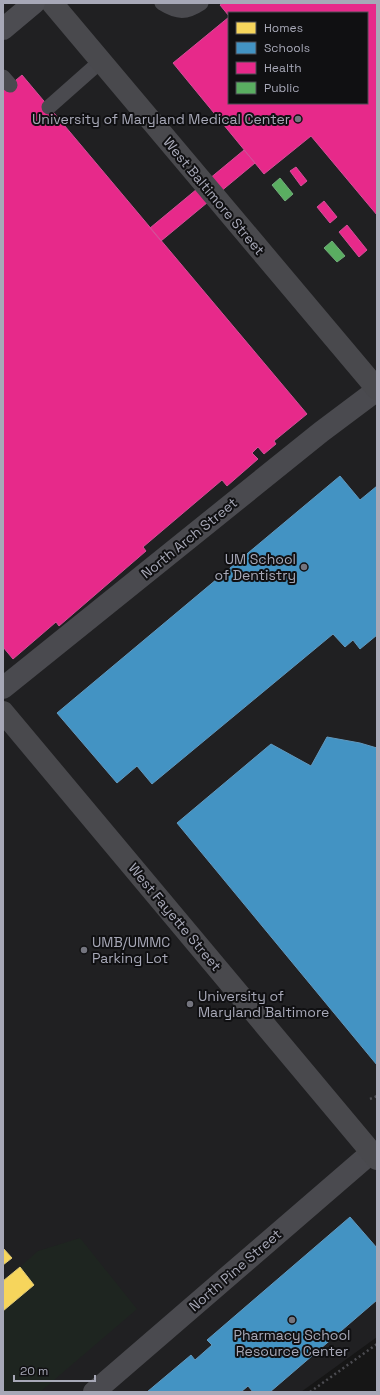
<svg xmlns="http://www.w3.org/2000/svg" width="380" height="1395" viewBox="0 0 380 1395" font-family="'Space Grotesk',sans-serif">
<rect width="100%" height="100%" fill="#161616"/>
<!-- built -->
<path fill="#202022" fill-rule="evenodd" d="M 3,3 L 377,3 L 377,1337 L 301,1392 L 3,1392 ZM 229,13 L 367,13 L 367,103 L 229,103 Z"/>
<!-- green -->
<path fill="#1e2520" d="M 80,1238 L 137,1309 L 40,1392 L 3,1392 L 3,1311 L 34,1285 L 20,1267 L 38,1251 Z"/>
<!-- homes -->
<path fill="#f6d55c" stroke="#dec877" d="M 3,1248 L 12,1258 L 3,1265 Z
M 20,1267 L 34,1285 L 3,1311 L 3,1281 Z"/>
<!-- schools -->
<path fill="#4393c3" stroke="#6199bf" d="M 340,476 L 360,500 L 377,486 L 377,635 L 360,649 L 353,640 L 345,647 L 333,634 L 152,784 L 137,766 L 117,783 L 57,713 Z
M 327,737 L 360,743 L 377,748 L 377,1065 L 177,823 L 271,744 L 311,766 Z
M 350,1217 L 377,1248 L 377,1300 L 270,1392 L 253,1392 L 248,1386 L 241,1392 L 147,1392 L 191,1355 L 195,1360 L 212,1345 L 207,1340 Z"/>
<!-- health -->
<path fill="#e7298a" stroke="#d44f98" d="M 223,3 L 377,3 L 377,215 L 311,136 L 264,174 L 173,63 L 229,17 L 229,103 L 367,103 L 367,13 L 229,13 L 229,16 L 220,5 Z
M 22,75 L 307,414 L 274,441 L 276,444 L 264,454 L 258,447 L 252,453 L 258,459 L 227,486 L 222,480 L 143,547 L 146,551 L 59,626 L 56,622 L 13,659 L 3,647 L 3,91 Z
M 244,150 L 255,163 L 161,241 L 150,228 Z
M 296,167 L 307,181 L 301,186 L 290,171 Z
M 324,201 L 337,217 L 330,223 L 317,207 Z
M 347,225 L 367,250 L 359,257 L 339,232 Z"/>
<!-- public -->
<path fill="#5aae61" stroke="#71ac7b" d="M 280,178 L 293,194 L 285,201 L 272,185 Z
M 332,241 L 345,256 L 337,262 L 324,248 Z"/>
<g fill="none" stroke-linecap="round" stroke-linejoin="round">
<!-- path -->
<path stroke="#4c4c51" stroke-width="2.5" stroke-dasharray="2 3" stroke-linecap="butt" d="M 370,1099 L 377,1096
M 310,1392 L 377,1344"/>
<!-- service -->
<path stroke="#4a4a4f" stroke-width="15" d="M 162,3 C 178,13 186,13 201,3
M 3,77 L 10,85
M 49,107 L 101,61"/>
<!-- minor -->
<path stroke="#4a4a4f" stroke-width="22" d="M 3,688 L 321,432 L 377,390
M 94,1392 L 371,1153"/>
<!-- secondary -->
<path stroke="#49494d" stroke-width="22" d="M 52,3 L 377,389
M 3,712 L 377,1159"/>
<!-- primary -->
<path stroke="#4c4c51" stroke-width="22" d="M 3,29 L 34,3"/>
</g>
<!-- markers -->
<g fill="#74757f" stroke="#101012" stroke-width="1.5">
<circle cx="298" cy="119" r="4"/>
<circle cx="304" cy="567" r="4"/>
<circle cx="84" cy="950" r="4"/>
<circle cx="190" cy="1004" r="4"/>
<circle cx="292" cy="1320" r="4"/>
</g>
<g text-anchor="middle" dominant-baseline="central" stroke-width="4" stroke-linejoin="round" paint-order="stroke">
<!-- poi labels -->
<g font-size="14" fill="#a7a8b7" stroke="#101012" text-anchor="end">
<text x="290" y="119">University of Maryland Medical Center</text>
<text x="296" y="559">UM School<tspan x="296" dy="16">of Dentistry</tspan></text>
<text x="92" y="942" text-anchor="start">UMB/UMMC<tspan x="92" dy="16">Parking Lot</tspan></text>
<text x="198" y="996" text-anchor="start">University of<tspan x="198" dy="16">Maryland Baltimore</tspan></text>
<text x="292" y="1335" text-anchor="middle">Pharmacy School<tspan x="292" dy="16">Resource Center</tspan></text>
</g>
<!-- street labels -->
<g font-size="14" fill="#a7a8b7" stroke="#101012">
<text transform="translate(214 196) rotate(50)">West Baltimore Street</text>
<text transform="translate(189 538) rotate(-39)">North Arch Street</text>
<text transform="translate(175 917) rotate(50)">West Fayette Street</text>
<text transform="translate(235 1270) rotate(-41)">North Pine Street</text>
</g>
</g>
<!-- border -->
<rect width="380" height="1395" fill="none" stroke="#a7a8b7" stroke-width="8"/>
<!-- legend -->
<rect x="228" y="12" width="140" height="92" fill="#101012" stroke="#4c4d54"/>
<rect x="236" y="22" width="20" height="12" fill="#f6d55c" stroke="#4c4d54"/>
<text x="264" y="32" font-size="12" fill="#a7a8b7">Homes</text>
<rect x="236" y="42" width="20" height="12" fill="#4393c3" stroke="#4c4d54"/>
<text x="264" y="52" font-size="12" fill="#a7a8b7">Schools</text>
<rect x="236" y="62" width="20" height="12" fill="#e7298a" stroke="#4c4d54"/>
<text x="264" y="72" font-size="12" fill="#a7a8b7">Health</text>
<rect x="236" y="82" width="20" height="12" fill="#5aae61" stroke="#4c4d54"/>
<text x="264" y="92" font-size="12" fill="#a7a8b7">Public</text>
<!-- scale -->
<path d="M14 1375v6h81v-6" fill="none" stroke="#a7a8b7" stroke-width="2"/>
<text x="20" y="1375" font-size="12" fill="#a7a8b7" stroke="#101012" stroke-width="3" paint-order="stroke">20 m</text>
</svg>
